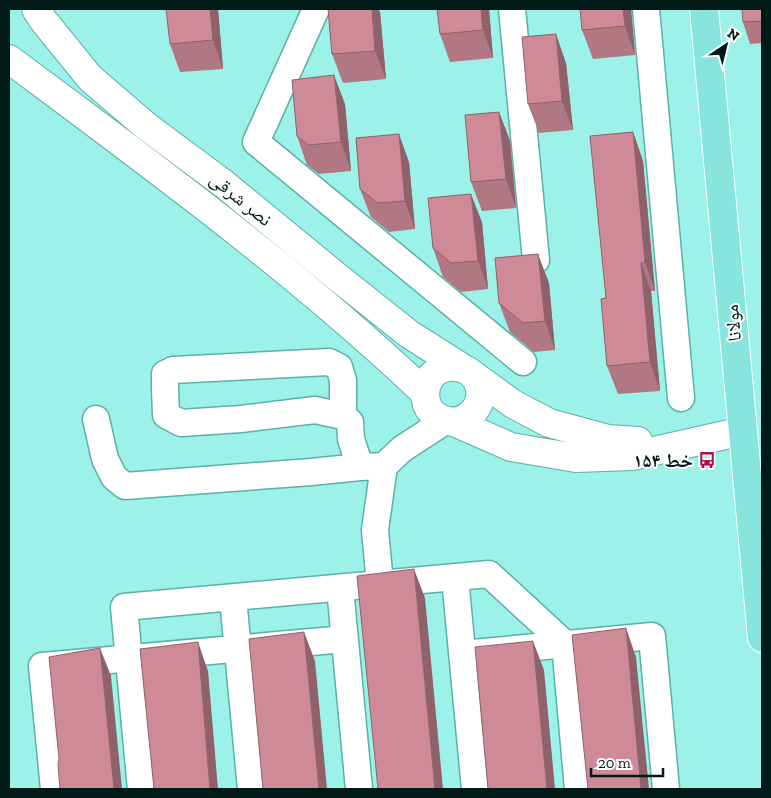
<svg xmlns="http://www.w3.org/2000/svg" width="771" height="798" viewBox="0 0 771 798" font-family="'Zilla Slab','Noto Naskh Arabic',serif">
<rect width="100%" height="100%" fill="#9cf1e8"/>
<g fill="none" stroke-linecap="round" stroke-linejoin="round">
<!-- minor casing -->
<g stroke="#5bb0a8" stroke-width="29">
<path id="minor" d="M 316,9 L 256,142 L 523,362
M 512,9 L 536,260
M 646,9 L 681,398
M 343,416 L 343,380 L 339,367 L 329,362 L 173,370 L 165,374 L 165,388 L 166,415 L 181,423 L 241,419 L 315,410 L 343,416 L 350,422 L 351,439 L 360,467
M 96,419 L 105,459 L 114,477 L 125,486 L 311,472 L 360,467 L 384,466
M 455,578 L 475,789
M 380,584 L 375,530 L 384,466 L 402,449 L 445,421
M 340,588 L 359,789
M 233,598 L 251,789
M 462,654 L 652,636 L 666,789
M 54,789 L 42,666 L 345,639
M 141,789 L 124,607 L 489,574 L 565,644 L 578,789"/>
</g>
<!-- tertiary casing -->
<g stroke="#5bb0a8" stroke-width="30">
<path id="tertiary" d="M 36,9 L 43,20 L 90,78 L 146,126 L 224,184 L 336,276 L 409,334 L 464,369
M 9,59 C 151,165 295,270 425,393
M 472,374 L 513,404 L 549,423 L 608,439 L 638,441
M 454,422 C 495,413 484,363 449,367 C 442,368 434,372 430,378 C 422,390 424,408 436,416 C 441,420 448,421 454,422 L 511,447 L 576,458 L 632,456 L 743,431"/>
</g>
<!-- primary casing -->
<g stroke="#fff" stroke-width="30">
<path id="primary" d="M 704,9 L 762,638"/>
</g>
<!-- minor -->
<use href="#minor" stroke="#fff" stroke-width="26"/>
<!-- tertiary -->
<use href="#tertiary" stroke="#fff" stroke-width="28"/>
<!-- primary -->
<use href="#primary" stroke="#87e5dd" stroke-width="28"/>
</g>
<!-- wall -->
<path fill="#b17782" d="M 218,9 L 223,69 L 180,72 L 170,44 Z
M 328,9 L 378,9 L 380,12 L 386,79 L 343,83 L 332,54 Z
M 489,9 L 493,58 L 450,62 L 440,34 Z
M 631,9 L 635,55 L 593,59 L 582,30 Z
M 762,9 L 762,43 L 750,44 L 743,22 Z
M 566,63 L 573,130 L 539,133 L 528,104 Z
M 345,104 L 351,171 L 319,174 L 307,165 L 297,136 Z
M 499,112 L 510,141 L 516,208 L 482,211 L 471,182 Z
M 633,132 L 643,161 L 655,291 L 651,291 L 660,391 L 618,394 L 607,366 L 606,298 Z
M 409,162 L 415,229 L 389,232 L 371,217 L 360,189 Z
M 482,222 L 488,289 L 461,292 L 443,277 L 433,248 Z
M 549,283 L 555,350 L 534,352 L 510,332 L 499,303 Z"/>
<!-- shaded-wall -->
<path fill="#90616a" d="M 210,9 L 218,9 L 223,69 L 213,40 Z
M 372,9 L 378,9 L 380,12 L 386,79 L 375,51 Z
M 481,9 L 489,9 L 493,58 L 483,30 Z
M 623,9 L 631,9 L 635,55 L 625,26 Z
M 556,34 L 566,63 L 573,130 L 562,101 Z
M 334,75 L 345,104 L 351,171 L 341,142 Z
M 499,112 L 510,141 L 516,208 L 506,179 Z
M 633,132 L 643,161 L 655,291 L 645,262 Z
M 399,134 L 409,162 L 415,229 L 405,201 Z
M 471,194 L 482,222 L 488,289 L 478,261 Z
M 538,254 L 549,283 L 555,350 L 545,321 Z
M 641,263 L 651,291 L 660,391 L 650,362 Z
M 414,569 L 425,598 L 443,789 L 435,789 Z
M 626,628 L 636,657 L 649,789 L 641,789 Z
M 304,632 L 315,661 L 327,789 L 319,789 Z
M 533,641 L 544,670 L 555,789 L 547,789 Z
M 198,642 L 208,671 L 218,789 L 210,789 Z
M 100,648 L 111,676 L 122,789 L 114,789 Z"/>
<!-- building -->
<path fill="#ce8a97" stroke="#90616a" d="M 166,9 L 210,9 L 213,40 L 170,44 Z
M 328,9 L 372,9 L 375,51 L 332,54 Z
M 437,9 L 481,9 L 483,30 L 440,34 Z
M 580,9 L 623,9 L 625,26 L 582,30 Z
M 742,9 L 762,9 L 762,21 L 743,22 Z
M 556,34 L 562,101 L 528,104 L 522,37 Z
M 334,75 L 341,142 L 308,145 L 297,136 L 292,80 Z
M 499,112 L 506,179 L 471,182 L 465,115 Z
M 633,132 L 645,262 L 641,263 L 650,362 L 607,366 L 601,299 L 606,298 L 590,136 Z
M 399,134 L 405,201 L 378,203 L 360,189 L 356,138 Z
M 471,194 L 478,261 L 451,263 L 433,248 L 428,198 Z
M 538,254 L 545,321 L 523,323 L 499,303 L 495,258 Z
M 414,569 L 435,789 L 378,789 L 357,576 Z
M 626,628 L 641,789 L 588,789 L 572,635 Z
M 304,632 L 319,789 L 263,789 L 249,639 Z
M 533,641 L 547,789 L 488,789 L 475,647 Z
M 198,642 L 210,789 L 154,789 L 140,649 Z
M 100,648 L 114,789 L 60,789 L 58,764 L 59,759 L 49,657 Z"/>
<!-- icons -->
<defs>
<g id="bus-bare" transform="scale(1.35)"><path d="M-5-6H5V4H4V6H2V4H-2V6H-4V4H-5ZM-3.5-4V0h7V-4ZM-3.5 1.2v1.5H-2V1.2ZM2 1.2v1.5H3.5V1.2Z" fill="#a61049" stroke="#fff" stroke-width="2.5" paint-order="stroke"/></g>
</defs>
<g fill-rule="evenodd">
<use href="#bus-bare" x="707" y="460"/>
</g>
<g text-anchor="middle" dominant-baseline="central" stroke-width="4" stroke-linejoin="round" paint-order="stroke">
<!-- street labels -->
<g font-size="19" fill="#001a17" stroke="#fff">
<text transform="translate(241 199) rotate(39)">نصر شرقی</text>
<text transform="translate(733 323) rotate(-95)">مولانا</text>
</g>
<!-- poi labels -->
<g font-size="19" font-weight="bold" fill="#001a17" stroke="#fff" text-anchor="end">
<text x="693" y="460">خط ۱۵۴</text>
</g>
</g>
<!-- border -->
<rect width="771" height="798" fill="none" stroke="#001a17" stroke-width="20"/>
<!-- north arrow -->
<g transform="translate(726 45) rotate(35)" stroke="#ffffff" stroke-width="4" paint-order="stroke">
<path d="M0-4L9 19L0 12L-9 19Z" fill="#001a17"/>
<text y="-8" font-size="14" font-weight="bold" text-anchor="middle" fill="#001a17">N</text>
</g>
<!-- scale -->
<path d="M591 768v8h72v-8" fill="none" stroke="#001a17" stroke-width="2.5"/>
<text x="598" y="768" font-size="15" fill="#001a17" stroke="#ffffff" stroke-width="4" paint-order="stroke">20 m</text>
</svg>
